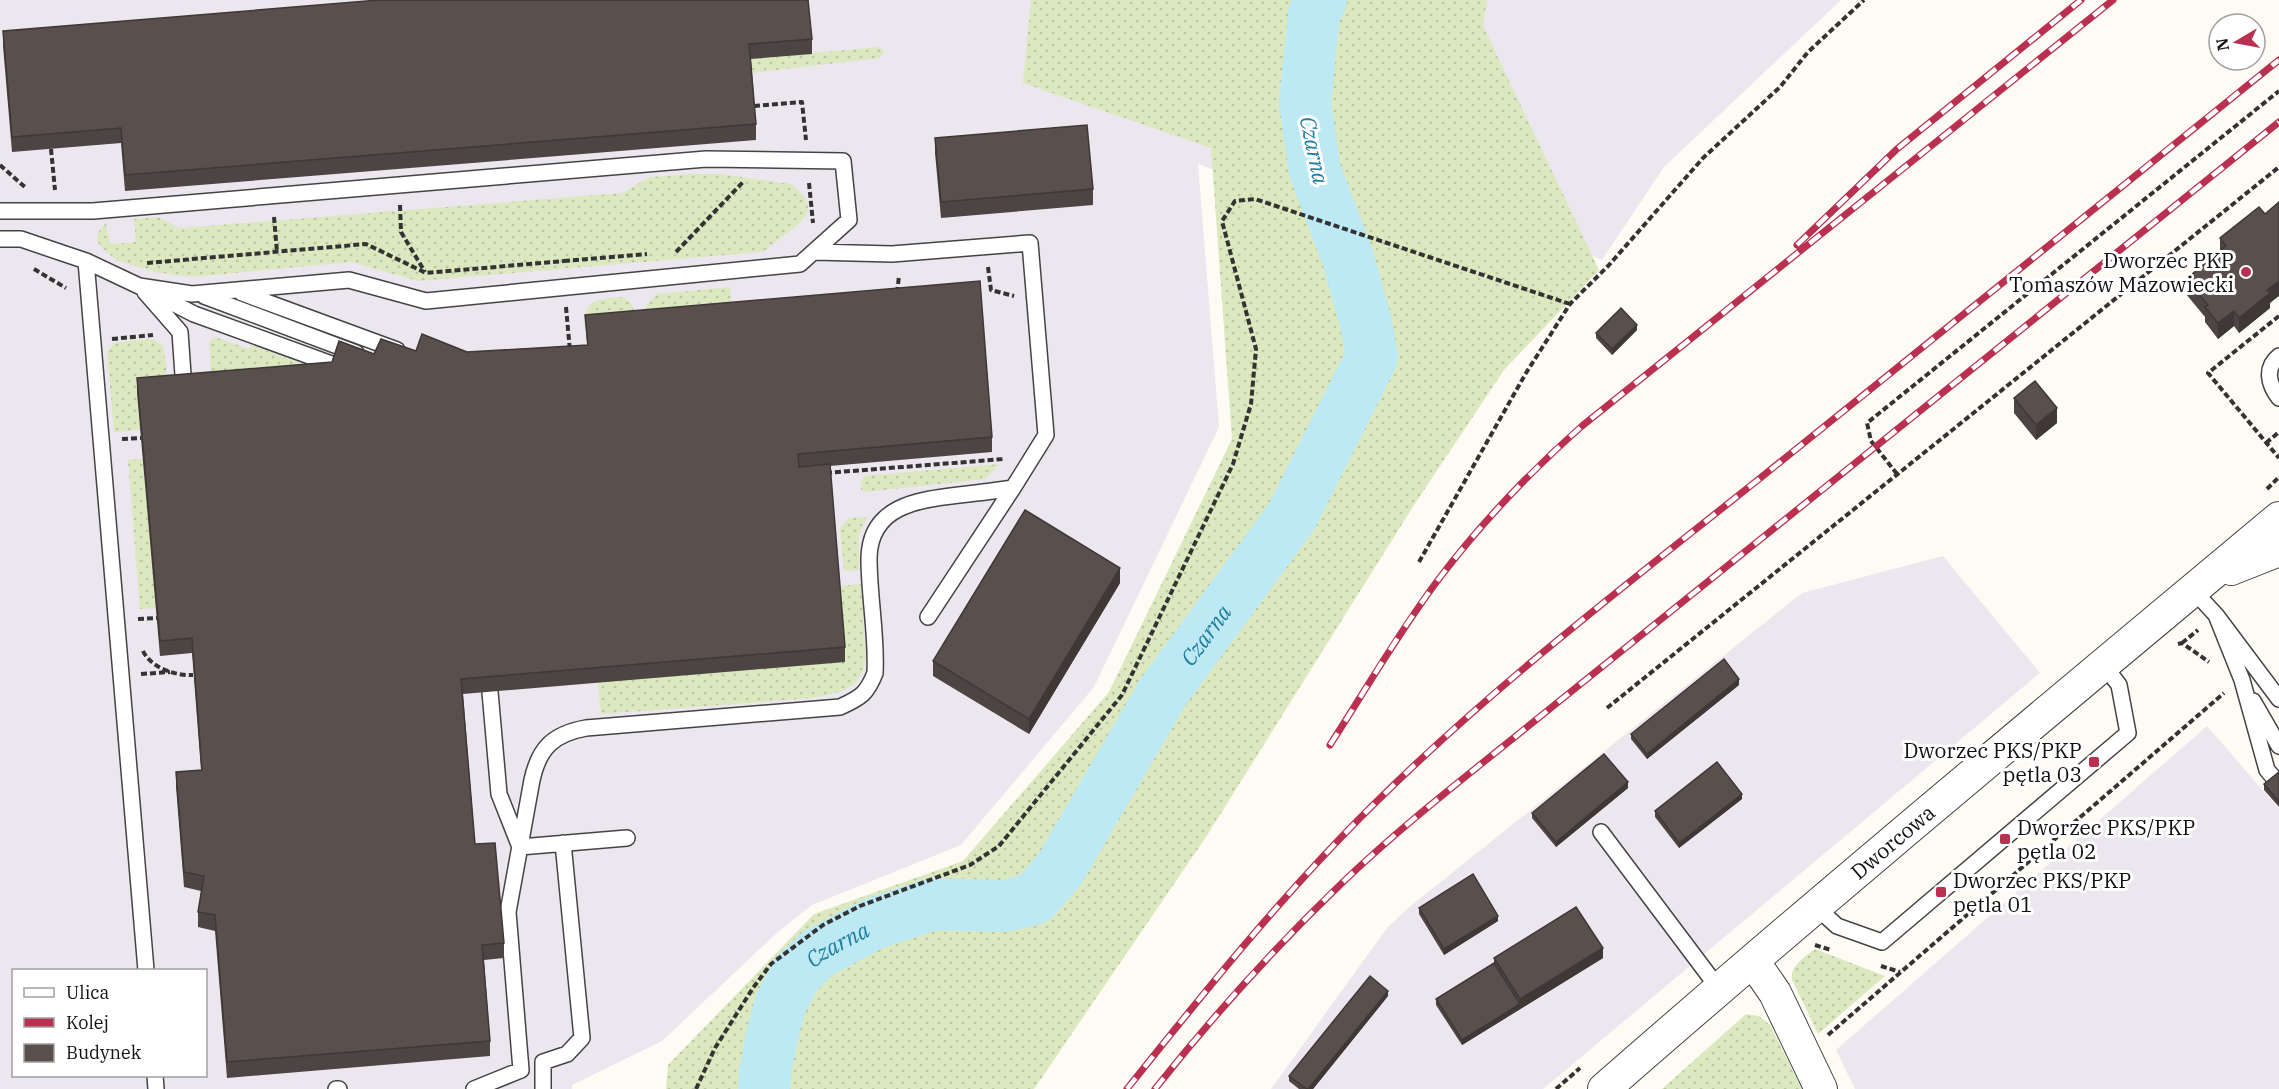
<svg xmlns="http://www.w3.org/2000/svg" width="2279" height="1089" viewBox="0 0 2279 1089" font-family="'IBM Plex Serif',serif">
<defs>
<pattern id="grass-dots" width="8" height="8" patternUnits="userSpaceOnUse" patternTransform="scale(1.5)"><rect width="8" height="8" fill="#dce8bf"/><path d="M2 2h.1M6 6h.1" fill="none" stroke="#bcc6a3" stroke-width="1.8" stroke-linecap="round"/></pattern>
</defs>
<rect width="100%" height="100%" fill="#fefbf5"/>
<!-- industrial -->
<path fill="#ece6ee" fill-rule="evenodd" d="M 0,0 L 1841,0 L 1664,167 L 1602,260 L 1571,247 L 1552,290 L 1198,164 L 1219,427 L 1094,687 L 961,845 L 812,905 L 780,930 L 662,1041 L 572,1085 L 572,1089 L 0,1089 ZM 14,970 L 206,970 L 206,1076 L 14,1076 Z
M 1943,556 L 2040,673 L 1543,1089 L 1271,1089 L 1387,928 L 1407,909 L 1802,593 Z
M 2207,726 L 2279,809 L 2279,1089 L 1855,1089 L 1836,1050 Z"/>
<!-- grass -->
<path fill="url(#grass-dots)" d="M 1031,0 L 1487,0 L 1483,26 L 1599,270 L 1504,370 L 1414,505 L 1206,837 L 1034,1089 L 666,1089 L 668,1065 L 814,914 L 963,861 L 1109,692 L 1232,439 L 1211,148 L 1023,83 Z
M 879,47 L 884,52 L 879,58 L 751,73 L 749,59 Z
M 694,174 L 721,174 L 791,184 L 804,196 L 808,205 L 807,214 L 800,223 L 764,251 L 750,253 L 418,281 L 351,262 L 191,277 L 155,272 L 116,260 L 99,245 L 97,237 L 99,231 L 106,223 L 110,244 L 136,242 L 134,219 L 158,217 L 180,228 L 623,193 L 650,177 Z
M 730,287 L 732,318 L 647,325 L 646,306 L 656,294 Z
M 620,297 C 636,301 634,313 635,326 L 585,331 C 583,301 594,299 620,297 Z
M 215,337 L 249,349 L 251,345 L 333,375 L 212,387 L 209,342 Z
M 153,339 L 163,345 L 169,391 L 141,430 L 114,432 L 107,351 L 116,342 Z
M 143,459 L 156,608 L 140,609 L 128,460 Z
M 1000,464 L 985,479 L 865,492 L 861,489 L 861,482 L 864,476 Z
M 867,517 L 859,535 L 859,570 L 844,571 L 840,528 L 849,518 Z
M 861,584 L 866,659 C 861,690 839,693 812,698 L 601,714 L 598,683 L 839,586 Z
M 1815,949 L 1885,976 L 1818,1034 L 1792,980 C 1790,965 1804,958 1815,949 Z
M 1746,1014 L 1759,1016 L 1770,1025 L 1802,1089 L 1662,1089 Z"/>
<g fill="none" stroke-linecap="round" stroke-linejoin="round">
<!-- river -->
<path stroke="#bce9f3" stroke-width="52" id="s1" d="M 764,1089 L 765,1073 L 772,1036 L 780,1005 L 796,974 L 818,953 L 875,923 L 933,904 L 1004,906 L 1034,899 L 1060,869 L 1163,692 L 1292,516 L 1372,357 L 1366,323 L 1348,258 L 1315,171 L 1305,103 L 1314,14 L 1321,0"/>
<!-- lane casing -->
<g stroke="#444" stroke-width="18">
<path id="lane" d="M 0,211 L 93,211 L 706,159 L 843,161 L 849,220 L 800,264 L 426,301 L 349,280 L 192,294 L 139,286 L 86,261 L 21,239 L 0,239
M 815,252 L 892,254 L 1030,243 L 1046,435 L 1013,488 L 928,617
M 86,261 L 146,970
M 145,292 L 180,332 L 184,389
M 153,293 L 194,314 L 337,366
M 242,293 L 397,350
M 204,296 L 356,353
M 2279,356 C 2264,368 2269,385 2279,398
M 2192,589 L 2216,615 L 2279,699
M 2216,615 L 2242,680 L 2267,770 L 2279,784
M 490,692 L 499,794 L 520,847 L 627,838
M 2253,701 L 2279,746
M 1601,832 L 1719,989
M 1816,907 L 1837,926 L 1882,942 L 2128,733 L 2119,685 L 2103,664
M 155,1076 L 156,1089
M 336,1089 L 339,1089
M 474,1089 L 521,1070 L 508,912 L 532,780 C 539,748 553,734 586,728 L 840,707 C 860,698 867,694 875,673 C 877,635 869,597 869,558 C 870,506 917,500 959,495 C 977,493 995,491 1013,488
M 543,1089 L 543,1062 L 567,1054 L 582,1038 L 563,843"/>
</g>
<!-- street casing -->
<g stroke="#444" stroke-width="34">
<g id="street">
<path d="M 2231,569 L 2279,550"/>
<path d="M 1753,961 L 1775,993 L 1821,1089"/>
<path id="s2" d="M 1604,1089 C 1826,895 2053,707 2279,518"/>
</g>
</g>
<!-- path -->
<path stroke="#333" stroke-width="4" stroke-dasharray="6 3" stroke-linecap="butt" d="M 754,106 L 802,102 L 806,140
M 51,149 L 55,190
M 0,165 L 26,188
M 809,183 L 813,223
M 400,205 L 401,232 L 425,272
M 274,217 L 277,252
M 676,252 L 744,181
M 564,261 L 647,254
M 147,263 L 366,244 L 426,273 L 564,261
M 988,267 L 991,290 L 1014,296
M 34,269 L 66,288
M 897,293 L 899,276
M 566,307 L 570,351
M 2279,316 L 2208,373 L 2279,458
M 112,339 L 153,335
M 122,439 L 141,438
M 2266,443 L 2279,432
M 826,473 L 1004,459
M 1897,474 L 1871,441 L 1867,423 L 2279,91
M 2267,489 L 2279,477
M 1419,562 L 1526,373 L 1570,304 L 1609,265 L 1703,158 L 1780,87 L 1808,52 L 1864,0
M 138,619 L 157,618
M 2182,643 L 2198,630
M 2178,644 L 2182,643 L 2209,662
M 143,651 C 151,668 176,676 193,675
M 141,674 L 170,672
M 1607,708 L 2279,167
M 1815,945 L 1831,950
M 1881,966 L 1900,972
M 1828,1035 L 2224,693
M 696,1089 L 715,1048 L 753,988 L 771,964 L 823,925 L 860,906 L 970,865 L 999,846 L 1122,695 L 1233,464 L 1251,404 L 1256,349 L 1222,221 L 1235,201 L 1255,199 L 1570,304
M 1556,1089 L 1580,1068"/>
<!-- lane -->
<use href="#lane" stroke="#fff" stroke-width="15"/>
<!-- street -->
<use href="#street" stroke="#fff" stroke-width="32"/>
<!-- rail casing -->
<g stroke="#ba3050" stroke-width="7">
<path id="rail" d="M 1797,245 L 1897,149 L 2081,0
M 1330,745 C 1366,689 1399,632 1438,580 C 1481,523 1530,472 1582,426 L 2113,0
M 1127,1089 C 1205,991 1283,894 1372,806 C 1493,686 1630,582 1764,475 C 1936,337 2107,198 2279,60
M 1155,1089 C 1213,1016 1275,947 1342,883 C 1394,833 1450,789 1506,744 L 2279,122"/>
</g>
<!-- rail -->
<use href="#rail" stroke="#fff" stroke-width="4.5" stroke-dasharray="14" stroke-linecap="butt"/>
</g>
<!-- wall -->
<path fill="#4d4543" d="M 3,31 L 812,39 L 812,54 L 751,59 L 756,124 L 756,140 L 125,191 L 121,143 L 12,152 L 3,46 Z
M 935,138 L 1093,189 L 1093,205 L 941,218 L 935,153 Z
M 2220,238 L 2270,303 L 2270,308 L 2239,333 L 2234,326 L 2218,339 L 2205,322 L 2205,317 L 2186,294 L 2186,279 L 2220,251 Z
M 585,315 L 992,437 L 992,452 L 830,466 L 845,647 L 845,662 L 463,694 L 475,844 L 504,943 L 504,958 L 484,960 L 490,1041 L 490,1056 L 227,1078 L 215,931 L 198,927 L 198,912 L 201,891 L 184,887 L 176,787 L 176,772 L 201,770 L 192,653 L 160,656 L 137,393 L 137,378 L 332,362 L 374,354 L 416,351 L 467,352 L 587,345 Z
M 1637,330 L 1612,355 L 1596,338 L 1596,333 Z
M 2014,398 L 2057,423 L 2036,440 L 2014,413 Z
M 1120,583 L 1029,734 L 933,676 L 933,661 Z
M 1739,685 L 1647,759 L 1631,739 L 1631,734 Z
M 2279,772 L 2279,807 L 2264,790 L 2264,784 Z
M 1628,788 L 1556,847 L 1532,818 L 1532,813 Z
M 1742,799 L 1679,848 L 1655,817 L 1655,811 Z
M 1419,908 L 1498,921 L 1444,955 L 1419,914 Z
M 1494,958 L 1603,958 L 1462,1045 L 1436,1005 L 1436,999 L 1494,963 Z
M 1388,996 L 1313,1089 L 1299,1089 L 1289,1081 L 1289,1076 Z"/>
<!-- shaded-wall -->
<path fill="#3e3837" d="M 2279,281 L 2279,296 L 2270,303 L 2270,308 L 2239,333 L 2239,318 L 2267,290 Z
M 2234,311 L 2234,326 L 2218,339 L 2218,323 Z
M 1637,325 L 1637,330 L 1612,355 L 1612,349 Z
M 2057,408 L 2057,423 L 2036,440 L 2036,425 Z
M 1120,568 L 1120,583 L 1029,734 L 1029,719 Z
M 1739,679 L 1739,685 L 1647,759 L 1647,754 Z
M 1628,782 L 1628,788 L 1556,847 L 1556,842 Z
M 1742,794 L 1742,799 L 1679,848 L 1679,843 Z
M 1498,916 L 1498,921 L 1444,955 L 1444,949 Z
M 1603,948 L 1603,958 L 1462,1045 L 1462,1040 L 1520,1004 L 1520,999 Z
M 1388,991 L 1388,996 L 1313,1089 L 1308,1089 Z"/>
<!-- building -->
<path fill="#59504e" stroke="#3e3837" stroke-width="1.5" d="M 379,0 L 808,0 L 812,39 L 749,44 L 756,124 L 125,175 L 121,128 L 12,137 L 3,31 Z
M 1087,125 L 1093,189 L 941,202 L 935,138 Z
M 2279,202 L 2279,281 L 2267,290 L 2270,293 L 2239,318 L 2234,311 L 2218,323 L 2205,307 L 2208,305 L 2186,279 L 2226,246 L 2220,238 L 2259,207 L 2265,214 Z
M 980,281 L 992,437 L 798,454 L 799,467 L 830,464 L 845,647 L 461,679 L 475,844 L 495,843 L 504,943 L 482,945 L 490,1041 L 227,1062 L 215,915 L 198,912 L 204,876 L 184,872 L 176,772 L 202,770 L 192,638 L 160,641 L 137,378 L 332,362 L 339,341 L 374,354 L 381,339 L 416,351 L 422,334 L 467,352 L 588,345 L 585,315 Z
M 1621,308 L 1637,325 L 1612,349 L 1596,333 Z
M 2035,381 L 2057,408 L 2036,425 L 2014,398 Z
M 1025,510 L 1120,568 L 1029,719 L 933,661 Z
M 1724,659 L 1739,679 L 1647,754 L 1631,734 Z
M 1604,754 L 1628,782 L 1556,842 L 1532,813 Z
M 1717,762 L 1742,794 L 1679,843 L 1655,811 Z
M 2279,772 L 2279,802 L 2264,784 Z
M 1473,874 L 1498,916 L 1444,949 L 1419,908 Z
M 1576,907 L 1603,948 L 1520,999 L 1494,958 Z
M 1494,963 L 1520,1004 L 1462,1040 L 1436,999 Z
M 1370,976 L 1388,991 L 1308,1089 L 1307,1089 L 1289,1076 Z"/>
<!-- markers -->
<g fill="#ba3050" stroke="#fff" stroke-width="2">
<circle cx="2246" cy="272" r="6"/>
<rect x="2088" y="756" width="12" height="12" rx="3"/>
<rect x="1999" y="833" width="12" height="12" rx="3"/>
<rect x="1935" y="886" width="12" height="12" rx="3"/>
</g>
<g text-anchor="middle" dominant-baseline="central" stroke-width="6" stroke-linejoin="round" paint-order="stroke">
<!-- poi labels -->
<g font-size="21" fill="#111" stroke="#fff" text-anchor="end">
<text x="2234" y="260">Dworzec PKP<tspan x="2234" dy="24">Tomaszów Mazowiecki</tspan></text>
<text x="2082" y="750">Dworzec PKS/PKP<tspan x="2082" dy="24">pętla 03</tspan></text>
<text x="2017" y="827" text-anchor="start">Dworzec PKS/PKP<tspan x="2017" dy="24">pętla 02</tspan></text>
<text x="1953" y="880" text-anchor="start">Dworzec PKS/PKP<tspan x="1953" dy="24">pętla 01</tspan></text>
</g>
<!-- street labels -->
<g font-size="21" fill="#111" stroke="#fff">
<text stroke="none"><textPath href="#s2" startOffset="380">Dworcowa</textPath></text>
</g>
<!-- water labels -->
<g font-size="22" font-style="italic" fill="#207d9d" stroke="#fff">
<text transform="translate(1315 150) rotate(78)">Czarna</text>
<text stroke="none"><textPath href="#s1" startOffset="694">Czarna</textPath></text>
<text stroke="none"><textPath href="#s1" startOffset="172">Czarna</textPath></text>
</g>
</g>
<!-- legend -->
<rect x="12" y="969" width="195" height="108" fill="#ffffff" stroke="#a0a0a0" stroke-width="1.5"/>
<rect x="24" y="988" width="30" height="9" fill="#ffffff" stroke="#a0a0a0" stroke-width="1.5"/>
<text x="66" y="999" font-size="18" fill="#111111">Ulica</text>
<rect x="24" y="1018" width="30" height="9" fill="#ba3050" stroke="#a0a0a0" stroke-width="1.5"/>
<text x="66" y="1029" font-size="18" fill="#111111">Kolej</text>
<rect x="24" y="1044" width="30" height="18" fill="#59504e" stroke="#a0a0a0" stroke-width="1.5"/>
<text x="66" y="1059" font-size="18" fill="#111111">Budynek</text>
<!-- north arrow -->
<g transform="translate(2237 42) rotate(260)"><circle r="28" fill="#ffffff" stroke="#a0a0a0" stroke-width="1.5"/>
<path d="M0-4.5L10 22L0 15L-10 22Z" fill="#ba3050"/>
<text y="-9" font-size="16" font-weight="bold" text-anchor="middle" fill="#111111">N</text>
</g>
</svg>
